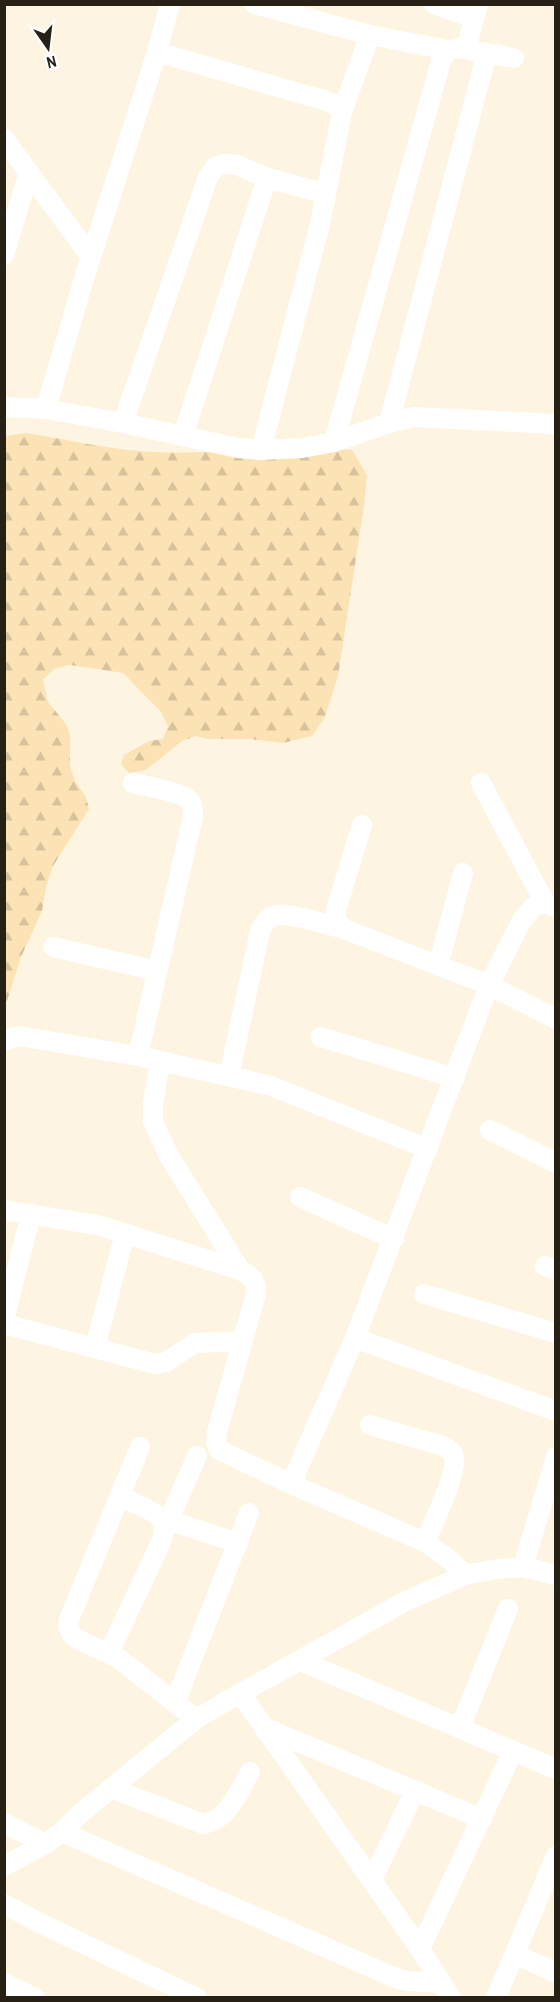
<svg xmlns="http://www.w3.org/2000/svg" width="560" height="2002" viewBox="0 0 560 2002" font-family="'Archivo Narrow',sans-serif">
<defs>
<pattern id="forest-firs" width="22" height="20" patternUnits="userSpaceOnUse" patternTransform="scale(1.5)"><rect width="22" height="20" fill="#fce3b6"/><path d="M5 1l3.5 6h-7zM16 11l3.5 6h-7z" fill="#d8c29c"/></pattern>
</defs>
<rect width="100%" height="100%" fill="#fef4e2"/>
<!-- forest -->
<path fill="url(#forest-firs)" d="M 25,433 C 59,438 94,446 128,450 C 202,458 278,444 352,450 L 367,475 L 364,506 L 338,676 L 325,717 L 312,736 L 283,743 L 251,739 L 208,739 L 196,736 L 182,741 L 146,770 L 129,773 L 121,764 L 124,755 L 149,741 L 163,739 L 168,726 L 161,712 L 123,673 L 70,665 L 54,669 L 43,680 L 48,702 L 66,724 L 70,736 L 70,766 L 75,781 L 86,797 L 89,809 L 53,866 L 46,887 L 42,911 L 21,957 L 7,1001 L 5,1003 L 5,436 Z"/>
<g fill="none" stroke-linecap="round" stroke-linejoin="round">
<!-- minor -->
<path stroke="#fff" stroke-width="20" d="M 254,4 L 370,35 L 448,50
M 434,4 L 474,18
M 466,49 L 478,4
M 157,52 L 309,96 C 321,99 336,102 342,112 L 320,224 L 261,450
M 342,112 L 370,35
M 4,139 L 91,257
M 4,255 L 29,172
M 4,407 L 46,409 L 123,423 L 238,448 L 261,450 L 302,448 L 334,442 L 389,423 L 414,417 L 556,424
M 46,409 L 82,285 L 157,52 L 170,4
M 123,423 L 208,177 L 215,167 L 224,164 L 237,165 L 267,178 L 326,194
M 389,423 L 487,53
M 183,436 L 267,178
M 334,442 L 441,61 L 448,50 L 459,48 L 514,58
M 133,783 C 144,786 180,792 188,799 C 193,803 193,810 193,816 L 138,1056
M 481,783 L 545,903
M 362,825 L 336,910 L 336,920 L 344,929 L 489,985 L 556,1019
M 53,947 L 157,971
M 438,966 L 463,873
M 321,1037 L 455,1078
M 4,1041 L 15,1037 L 25,1037 L 138,1056 L 271,1086 L 428,1149
M 160,1061 L 153,1104 L 153,1122 L 169,1156 L 240,1270
M 229,1076 L 260,931 C 264,923 268,917 277,915 C 291,913 328,925 344,929
M 490,1130 L 556,1163
M 300,1197 L 394,1239
M 4,1210 L 98,1225 L 240,1270 C 252,1276 256,1280 256,1294 L 217,1432 L 216,1442 L 219,1450 L 291,1484 L 425,1542 L 450,1560 L 465,1575
M 545,1266 L 556,1270
M 424,1294 L 556,1333
M 4,1320 L 31,1214
M 4,1324 L 155,1364 L 166,1362 L 195,1343 L 243,1341
M 355,1338 L 556,1411
M 95,1348 L 125,1233
M 370,1425 L 440,1445 C 447,1448 452,1450 454,1457 C 458,1472 432,1526 425,1542
M 140,1447 L 70,1617 L 68,1626 L 72,1635 L 79,1640 L 118,1658 L 196,1719
M 291,1484 L 355,1338 L 489,985 L 522,920 L 533,907 L 545,903 L 556,907
M 168,1520 L 238,1543
M 164,1531 L 197,1456
M 523,1567 L 556,1457
M 109,1653 L 162,1540 C 163,1534 165,1527 162,1521 C 157,1511 130,1501 119,1497
M 301,1661 L 556,1769
M 240,1693 L 420,1949 L 451,1998
M 175,1703 L 249,1513
M 263,1727 L 482,1819
M 460,1728 L 508,1609
M 111,1788 L 203,1824 C 228,1820 238,1793 250,1772
M 4,1823 L 45,1844
M 62,1832 L 398,1979 L 408,1981 L 442,1983
M 4,1866 L 45,1844 L 62,1832 L 82,1812 L 169,1741 L 196,1719 L 223,1703 L 404,1602 L 465,1575 L 498,1569 L 523,1567 L 556,1575
M 372,1880 L 415,1791
M 4,1904 L 40,1923 L 197,1998
M 420,1949 L 513,1751
M 515,1954 L 556,1973
M 4,1983 L 35,1998
M 496,1998 L 556,1856"/>
</g>
<!-- border -->
<rect width="560" height="2002" fill="none" stroke="#262015" stroke-width="12"/>
<!-- north arrow -->
<g transform="translate(48 48) rotate(166)" stroke="#ffffff" stroke-width="4.5" paint-order="stroke">
<path d="M0-4.5L10 22L0 15L-10 22Z" fill="#262015"/>
<text y="-9" font-size="16" font-weight="bold" text-anchor="middle" fill="#262015">N</text>
</g>
</svg>
